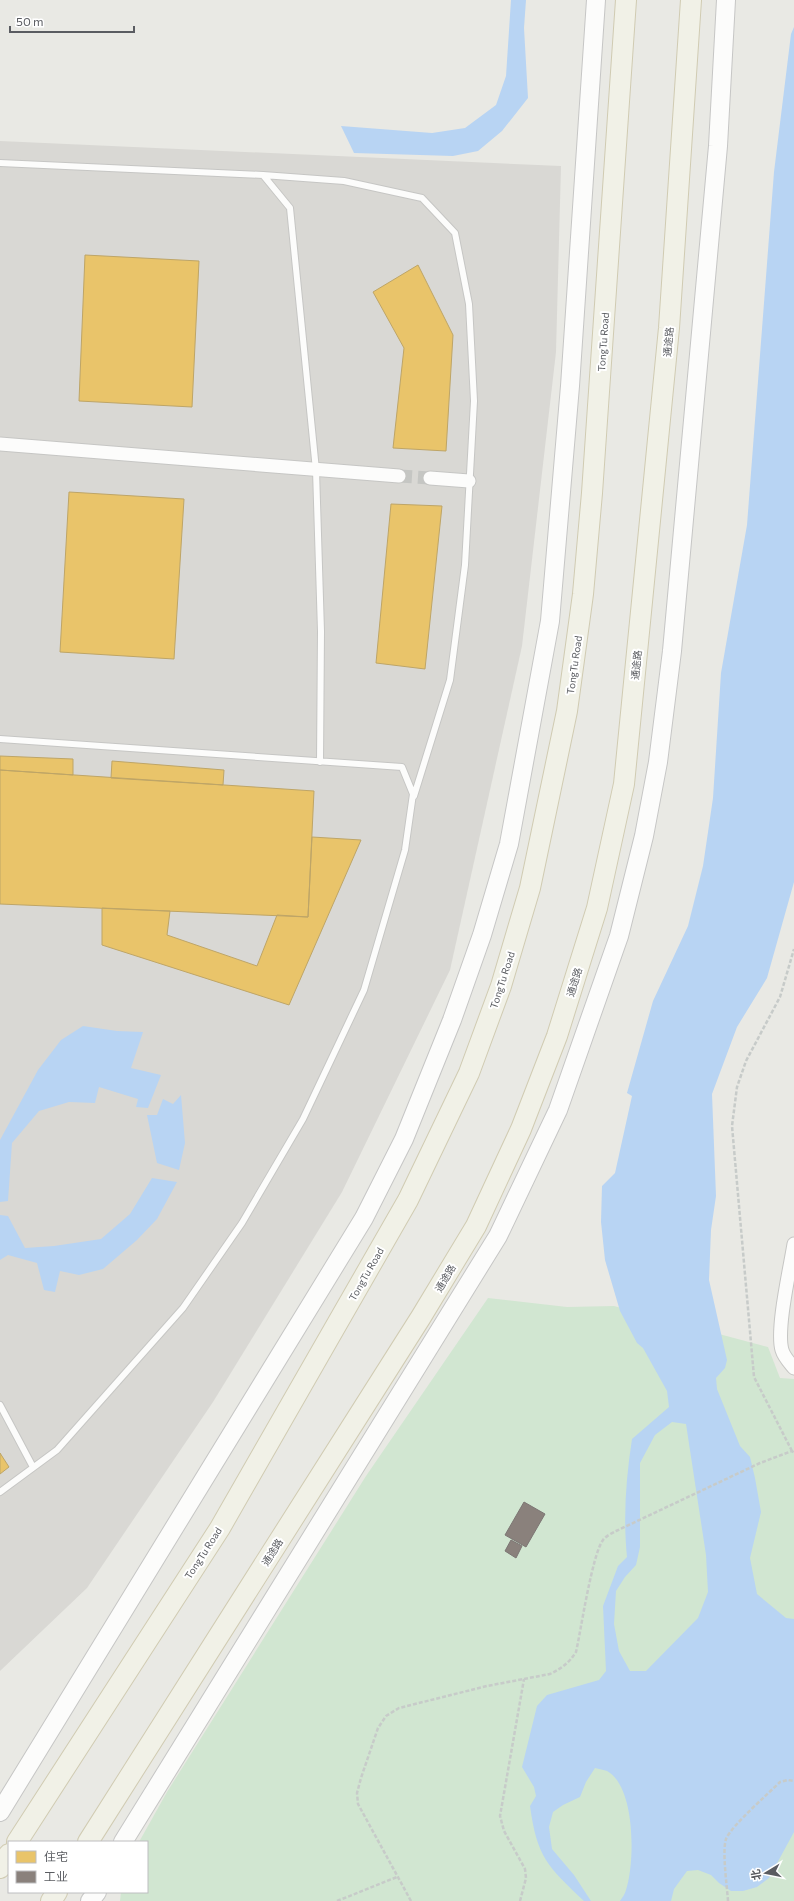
<svg xmlns="http://www.w3.org/2000/svg" width="794" height="1901" viewBox="0 0 794 1901" font-family="Commissioner,'Noto Sans SC',sans-serif">
<rect width="100%" height="100%" fill="#e9e9e4"/>
<!-- industrial -->
<path fill="#d9d8d4" d="M 0,141 L 561,166 L 556,352 L 522,646 L 450,970 L 342,1192 L 213,1402 L 87,1588 L 0,1671 Z"/>
<!-- green -->
<path fill="#d1e6d1" d="M 488,1298 L 567,1307 L 614,1306 L 768,1347 L 780,1378 L 794,1379 L 794,1901 L 120,1901 L 121,1892 L 147,1892 L 147,1842 L 139,1842 L 167,1792 L 366,1476 Z"/>
<!-- water -->
<path fill="#b8d4f3" fill-rule="evenodd" d="M 511,0 L 526,0 L 524,28 L 528,98 L 502,131 L 478,151 L 453,156 L 354,153 L 341,126 L 432,133 L 465,128 L 496,105 L 506,76 Z
M 794,27 L 794,882 L 767,978 L 737,1027 L 712,1094 L 716,1196 L 711,1230 L 709,1280 L 727,1360 L 725,1368 L 716,1378 L 717,1389 L 740,1446 L 750,1457 L 755,1478 L 761,1512 L 750,1558 L 757,1594 L 786,1618 L 794,1619 L 794,1832 L 769,1878 L 757,1887 L 743,1891 L 731,1891 L 719,1883 L 711,1875 L 698,1870 L 687,1871 L 674,1889 L 671,1901 L 620,1901 C 622,1898 625,1894 626,1890 C 635,1863 636,1787 607,1771 C 604,1770 599,1769 595,1768 L 586,1782 L 580,1797 L 563,1805 L 553,1812 L 549,1827 L 552,1849 L 574,1875 L 591,1901 L 584,1901 C 547,1866 537,1857 530,1806 L 536,1796 L 534,1787 L 522,1767 L 537,1706 L 547,1695 L 599,1680 L 606,1671 L 603,1606 L 618,1566 L 627,1557 C 623,1517 626,1478 632,1439 L 669,1407 L 667,1391 L 643,1348 L 637,1343 L 620,1311 L 605,1260 L 601,1222 L 602,1186 L 615,1173 L 632,1096 L 627,1093 L 653,1001 L 688,926 L 703,866 L 713,798 L 721,673 L 747,525 L 774,172 L 791,34 ZM 672,1422 L 686,1424 L 706,1555 L 708,1592 L 698,1618 L 646,1671 L 630,1671 L 619,1651 L 614,1624 L 616,1591 L 625,1577 L 636,1565 L 640,1547 L 640,1463 L 655,1435 Z
M 83,1026 L 117,1031 L 143,1032 L 131,1068 L 161,1075 L 148,1108 L 136,1107 L 138,1099 L 99,1087 L 95,1103 L 69,1102 L 39,1111 L 12,1143 L 8,1201 L 0,1202 L 0,1140 L 38,1070 L 61,1040 Z
M 181,1095 L 185,1143 L 179,1170 L 157,1163 L 147,1115 L 157,1115 L 163,1099 L 173,1104 Z
M 152,1178 L 177,1182 L 157,1219 L 137,1240 L 103,1269 L 79,1275 L 60,1271 L 55,1292 L 44,1290 L 37,1263 L 8,1255 L 0,1260 L 0,1215 L 8,1216 L 25,1248 L 54,1246 L 101,1239 L 130,1214 Z"/>
<!-- homes -->
<path fill="#e9c46a" stroke="#bea567" d="M 85,255 L 199,261 L 192,407 L 79,401 Z
M 418,265 L 453,335 L 446,451 L 393,448 L 404,348 L 373,292 Z
M 69,492 L 184,499 L 174,659 L 60,652 Z
M 391,504 L 442,506 L 425,669 L 376,663 Z
M 0,756 L 73,759 L 73,775 L 0,770 Z
M 112,761 L 224,770 L 223,785 L 111,778 Z
M 0,770 L 314,791 L 308,917 L 0,904 Z
M 312,837 L 361,840 L 289,1005 L 102,945 L 102,908 L 170,911 L 167,935 L 257,966 L 277,915 L 308,917 Z
M 0,1453 L 9,1467 L 0,1474 Z"/>
<!-- industry -->
<path fill="#8a817c" stroke="#7c7674" d="M 524,1502 L 545,1514 L 526,1547 L 505,1535 Z
M 511,1540 L 522,1546 L 516,1558 L 505,1551 Z"/>
<g fill="none" stroke-linecap="round" stroke-linejoin="round">
<!-- street-tunnel -->
<path stroke="#c5c6c3" stroke-width="13" stroke-dasharray="13 6" stroke-linecap="butt" d="M 399,476 L 430,478"/>
<!-- lane casing -->
<g stroke="#c6c6c4" stroke-width="8">
<path id="lane" d="M 0,163 L 263,175 L 290,208 L 316,470 L 321,631 L 320,762
M 263,175 L 344,181 L 422,198 L 455,233 L 469,304 L 474,401 L 465,565 L 450,680 L 414,796
M 0,739 L 402,767 L 413,794 L 405,850 L 364,990 L 303,1119 L 242,1223 L 183,1308 L 57,1450 L 0,1492
M 0,1405 L 33,1467"/>
</g>
<!-- street casing -->
<g stroke="#c6c6c4" stroke-width="15">
<path id="street" d="M 0,444 L 399,476
M 430,478 L 469,481
M 794,1244 C 790,1269 776,1329 782,1350 C 784,1357 789,1362 794,1368"/>
</g>
<!-- secondary casing -->
<g stroke="#c6c6c5" stroke-width="20">
<path id="secondary" d="M 0,1812 L 364,1218 L 404,1139 L 452,1020 L 482,935 L 509,844 L 550,621 L 570,386 L 596,0
M 123,1842 L 498,1236 L 558,1110 L 619,936 L 644,836 L 658,762 L 672,651 L 718,146 L 726,0
M 90,1901 L 97,1892"/>
</g>
<!-- primary casing -->
<g stroke="#d0cbb2" stroke-width="22">
<path id="primary" d="M 17,1842 L 220,1528 L 408,1200 L 469,1073 L 501,986 L 530,888 L 567,711 L 583,594 L 592,493 L 626,0
M 88,1842 L 421,1317 L 476,1226 L 521,1129 L 557,1036 L 597,908 L 624,784 L 669,328 L 691,0
M 0,1868 L 9,1854
M 51,1901 L 57,1892"/>
</g>
<!-- path -->
<path stroke="#c7cbc9" stroke-width="2.5" stroke-dasharray="4 2" stroke-linecap="butt" d="M 792,1451 L 754,1377 L 732,1126 L 737,1087 L 746,1061 L 780,997 L 794,949
M 337,1901 L 397,1877
M 411,1901 L 358,1804 L 357,1793 L 361,1778 L 378,1728 L 386,1716 L 399,1708 L 487,1686 L 550,1674 C 562,1668 569,1663 576,1652 C 581,1630 592,1555 603,1540 C 606,1536 612,1533 616,1531 L 760,1463 L 792,1451 L 794,1453
M 520,1901 L 526,1878 L 525,1869 L 504,1831 L 500,1816 L 524,1679
M 728,1901 C 727,1886 722,1851 726,1839 C 732,1825 768,1794 780,1782 L 788,1780 L 794,1781"/>
<!-- lane -->
<use href="#lane" stroke="#fcfcfb" stroke-width="6"/>
<!-- street -->
<use href="#street" stroke="#fcfcfb" stroke-width="13"/>
<!-- secondary -->
<use href="#secondary" stroke="#fcfcfb" stroke-width="18"/>
<!-- primary -->
<use href="#primary" stroke="#f1f1e7" stroke-width="20"/>
</g>
<g text-anchor="middle" dominant-baseline="central" stroke-width="4" stroke-linejoin="round" paint-order="stroke">
<!-- street labels -->
<g font-size="10" fill="#5a5c61" stroke="#fff">
<text transform="translate(603 342) rotate(-86)">TongTu Road</text>
<text transform="translate(668 342) rotate(-85)">通途路</text>
<text transform="translate(574 665) rotate(-82)">TongTu Road</text>
<text transform="translate(636 665) rotate(-84)">通途路</text>
<text transform="translate(502 980) rotate(-72)">TongTu Road</text>
<text transform="translate(574 982) rotate(-73)">通途路</text>
<text transform="translate(366 1274) rotate(-60)">TongTu Road</text>
<text transform="translate(445 1278) rotate(-59)">通途路</text>
<text transform="translate(272 1552) rotate(-58)">通途路</text>
<text transform="translate(203 1553) rotate(-57)">TongTu Road</text>
</g>
</g>
<!-- legend -->
<rect x="8" y="1841" width="140" height="52" fill="#ffffff" stroke="#bdbec0"/>
<rect x="16" y="1851" width="20" height="12" fill="#e9c46a" stroke="#bdbec0"/>
<text x="44" y="1861" font-size="12" fill="#5a5c61">住宅</text>
<rect x="16" y="1871" width="20" height="12" fill="#8a817c" stroke="#bdbec0"/>
<text x="44" y="1881" font-size="12" fill="#5a5c61">工业</text>
<!-- north arrow -->
<g transform="translate(766 1873) rotate(260)" stroke="#ffffff" stroke-width="3" paint-order="stroke">
<path d="M0-3L7 15L0 10L-7 15Z" fill="#5a5c61"/>
<text y="-6" font-size="11" font-weight="bold" text-anchor="middle" fill="#5a5c61">北</text>
</g>
<!-- scale -->
<path d="M10 26v6h124v-6" fill="none" stroke="#5a5c61" stroke-width="2"/>
<text x="16" y="26" font-size="12" fill="#5a5c61" stroke="#ffffff" stroke-width="3" paint-order="stroke">50 m</text>
</svg>
